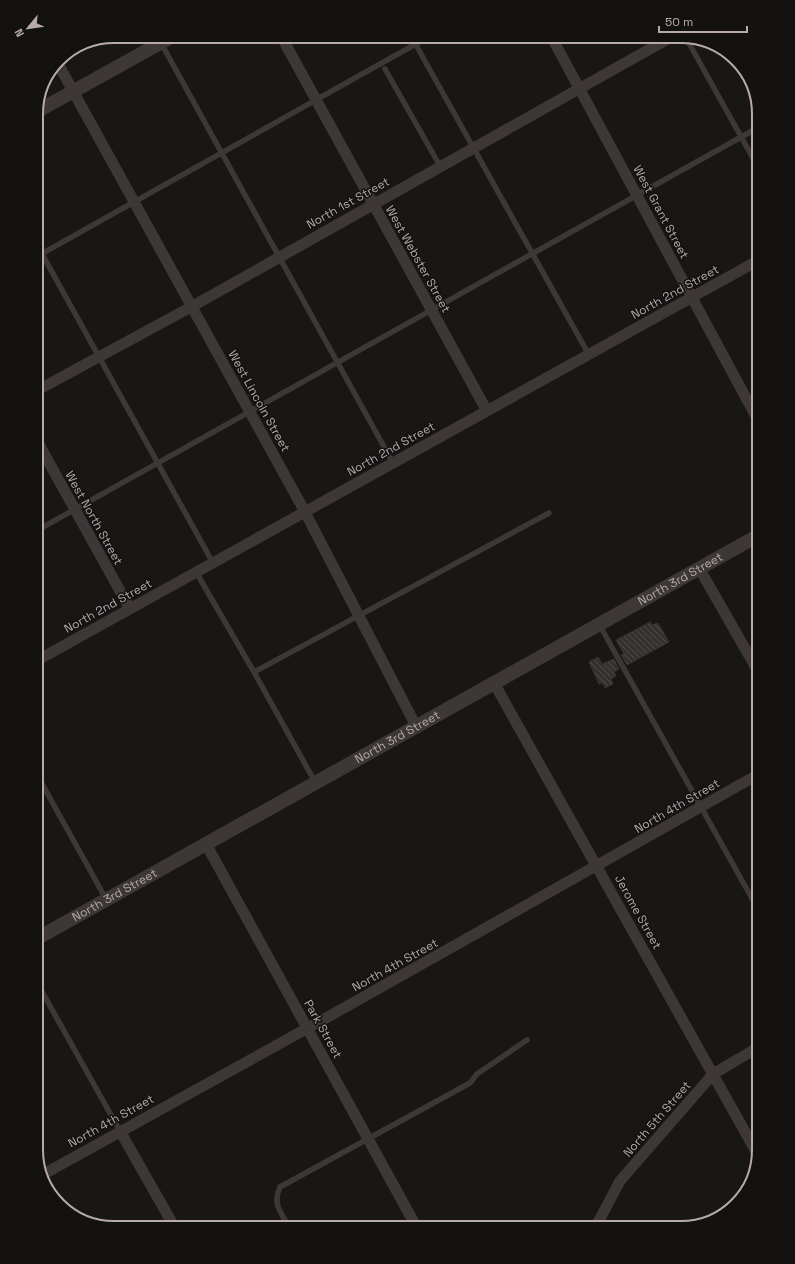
<svg xmlns="http://www.w3.org/2000/svg" width="795" height="1264" viewBox="0 0 795 1264" font-family="'Space Grotesk',sans-serif">
<defs>
<pattern id="building-back-hatch" width="6" height="6" patternUnits="userSpaceOnUse"><rect width="6" height="6" fill="#343231"/><path d="M-1 5l2 2M0 0l6 6M5-1l2 2" fill="none" stroke="#4f4d4c"/></pattern>
</defs>
<rect width="100%" height="100%" fill="#181716"/>
<!-- building -->
<path fill="url(#building-back-hatch)" stroke="#343130" d="M 650,622 L 652,625 L 658,623 L 669,642 L 627,665 L 621,655 L 624,654 L 616,640 Z
M 598,657 L 602,664 L 614,659 L 619,669 L 614,672 L 616,676 L 611,679 L 613,684 L 605,688 L 603,683 L 599,684 L 589,662 Z"/>
<g fill="none" stroke-linecap="round" stroke-linejoin="round">
<!-- service -->
<path stroke="#3d3837" stroke-width="5.5" d="M 411,36 L 589,355
M 685,36 L 759,169
M 161,43 L 393,463
M 385,69 L 440,166
M 36,243 L 213,563
M 36,257 L 430,36
M 750,404 L 759,399
M 36,531 L 759,127
M 196,572 L 254,672
M 599,624 L 759,911
M 36,773 L 106,899
M 315,782 L 254,672 L 549,513
M 36,981 L 120,1131
M 290,1228 C 281,1213 272,1204 280,1187 L 470,1083 L 477,1074 L 527,1040"/>
<!-- minor -->
<path stroke="#3d3837" stroke-width="11" d="M 281,36 L 487,411
M 551,36 L 759,422
M 57,62 L 305,512 L 416,726
M 36,391 L 191,307 L 673,36
M 36,439 L 130,609
M 699,568 L 759,673
M 36,661 L 759,260
M 494,683 L 758,1155
M 206,844 L 417,1228
M 120,1131 L 175,1228
M 42,1175 L 326,1018 L 759,774
M 595,1228 L 620,1181 L 713,1074 L 759,1047"/>
<!-- tertiary -->
<g stroke="#3d3837" stroke-width="14">
<path d="M 36,112 L 173,36"/>
<path id="s1" d="M 36,939 L 759,535"/>
</g>
</g>
<g text-anchor="middle" dominant-baseline="central" stroke-width="3" stroke-linejoin="round" paint-order="stroke">
<!-- street labels -->
<g font-size="12" fill="#b8a9ab" stroke="#131211">
<text transform="translate(348 203) rotate(-29)">North 1st Street</text>
<text transform="translate(661 212) rotate(62)">West Grant Street</text>
<text transform="translate(418 259) rotate(61)">West Webster Street</text>
<text transform="translate(675 292) rotate(-29)">North 2nd Street</text>
<text transform="translate(259 401) rotate(61)">West Lincoln Street</text>
<text transform="translate(391 449) rotate(-29)">North 2nd Street</text>
<text transform="translate(94 518) rotate(61)">West North Street</text>
<text stroke="none"><textPath href="#s1" startOffset="738">North 3rd Street</textPath></text>
<text transform="translate(108 606) rotate(-29)">North 2nd Street</text>
<text stroke="none"><textPath href="#s1" startOffset="414">North 3rd Street</textPath></text>
<text transform="translate(677 806) rotate(-30)">North 4th Street</text>
<text stroke="none"><textPath href="#s1" startOffset="90">North 3rd Street</textPath></text>
<text transform="translate(638 912) rotate(61)">Jerome Street</text>
<text transform="translate(395 965) rotate(-29)">North 4th Street</text>
<text transform="translate(323 1029) rotate(61)">Park Street</text>
<text transform="translate(657 1119) rotate(-49)">North 5th Street</text>
<text transform="translate(111 1121) rotate(-29)">North 4th Street</text>
</g>
</g>
<!-- crop -->
<path d="M0 0H795V1264H0ZM114 43H681A71 71 0 0 1 752 114V1150A71 71 0 0 1 681 1221H114A71 71 0 0 1 43 1150V114A71 71 0 0 1 114 43Z" fill="#131211" fill-rule="evenodd"/>
<path fill="none" stroke="#b8a9ab" stroke-width="2" d="M114 43H681A71 71 0 0 1 752 114V1150A71 71 0 0 1 681 1221H114A71 71 0 0 1 43 1150V114A71 71 0 0 1 114 43Z"/>
<!-- north arrow -->
<g transform="translate(28 28) rotate(241)" stroke="#131211" stroke-width="3" paint-order="stroke">
<path d="M0-3L7 15L0 10L-7 15Z" fill="#b8a9ab"/>
<text y="-6" font-size="11" font-weight="bold" text-anchor="middle" fill="#b8a9ab">N</text>
</g>
<!-- scale -->
<path d="M659 26v6h88v-6" fill="none" stroke="#b8a9ab" stroke-width="2"/>
<text x="665" y="26" font-size="12" fill="#b8a9ab" stroke="#131211" stroke-width="3" paint-order="stroke">50 m</text>
</svg>
